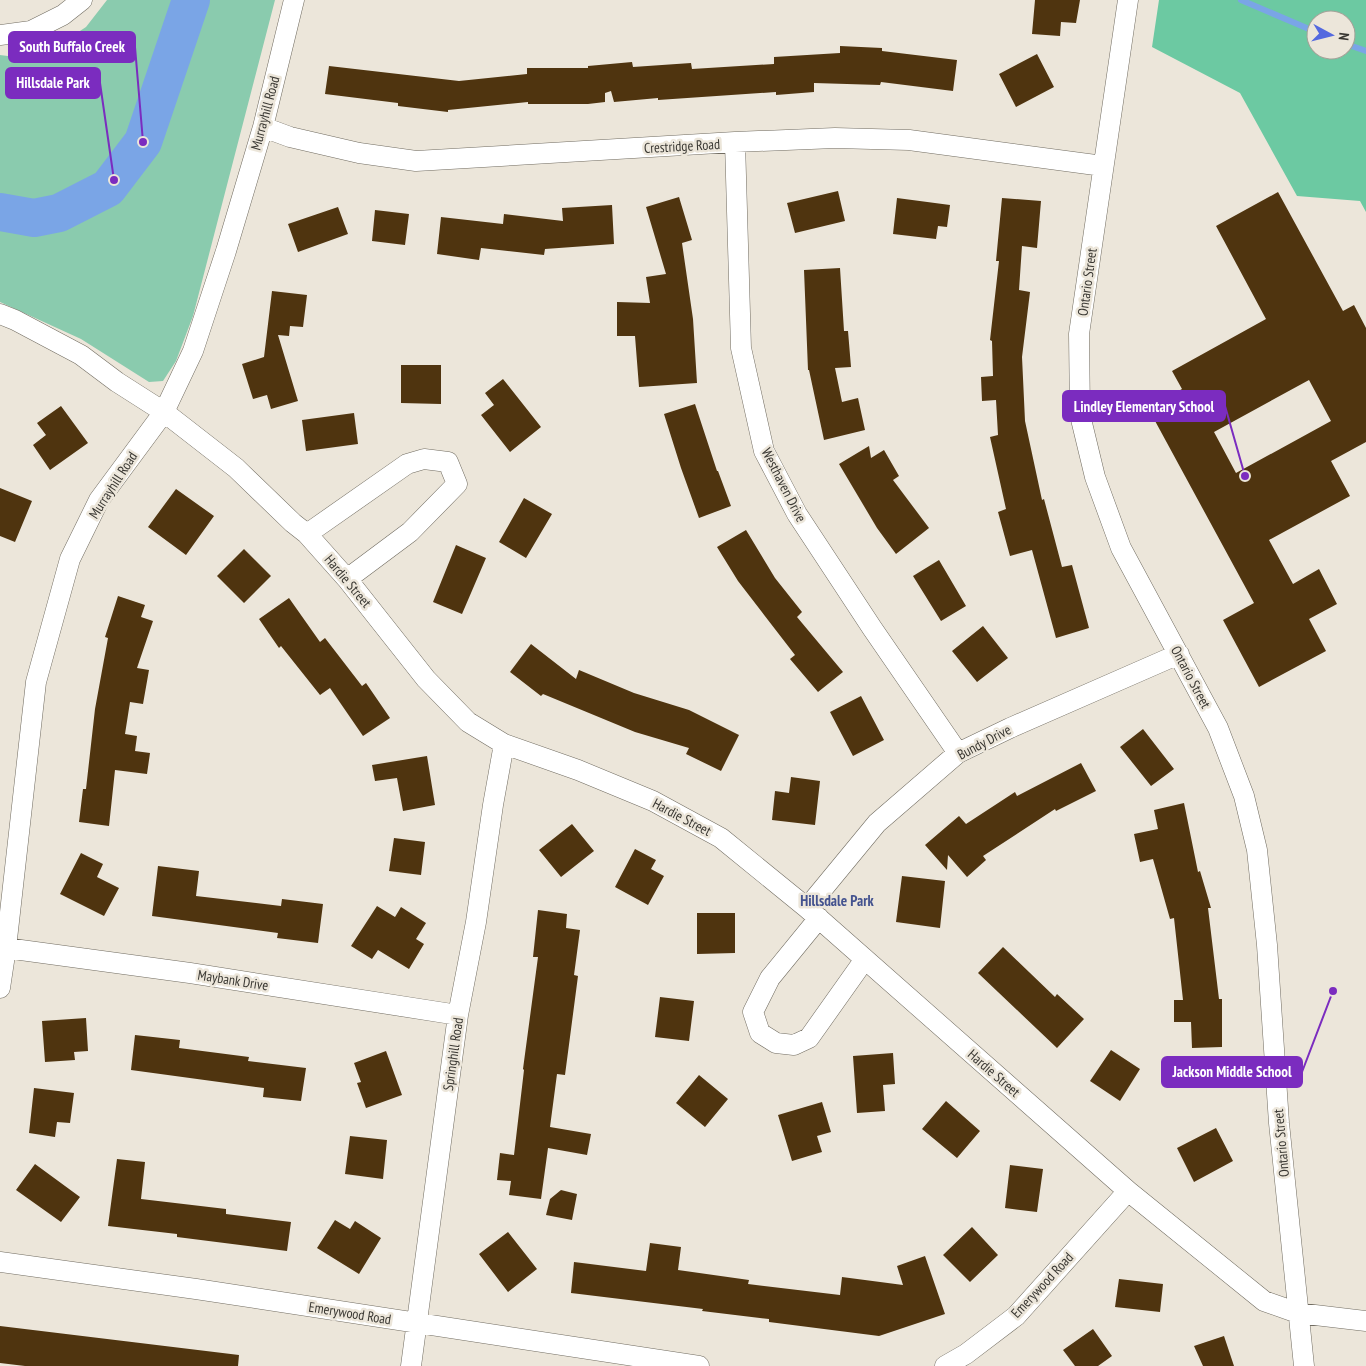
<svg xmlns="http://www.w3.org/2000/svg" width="1366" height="1366" viewBox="0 0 1366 1366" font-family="'PT Sans Narrow',sans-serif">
<rect width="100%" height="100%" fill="#ece6da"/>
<!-- green -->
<path fill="#8acbae" d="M 107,0 L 275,0 L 193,316 L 176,361 L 163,381 L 149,382 L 81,339 L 0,302 L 0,55 L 23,58 L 57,46 L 86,27 Z"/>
<!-- forest -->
<path fill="#6cc9a2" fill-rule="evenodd" d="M 1159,0 L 1366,0 L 1366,212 L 1360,201 L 1297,196 L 1240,93 L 1152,47 ZM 1316,20 L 1346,20 L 1346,50 L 1316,50 Z"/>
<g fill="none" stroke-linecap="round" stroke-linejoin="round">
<!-- stream -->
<path stroke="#7aa5e6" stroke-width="6" d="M 1241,0 L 1316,32
M 1346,44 L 1366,51"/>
<!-- river -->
<path stroke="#7aa5e6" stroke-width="38" d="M 0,212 L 34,218 L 59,213 L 108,188 L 143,142 L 191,0"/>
</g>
<!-- building -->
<path fill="#4f340f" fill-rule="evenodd" d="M 1035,0 L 1080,0 L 1076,23 L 1061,22 L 1060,36 L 1032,34 Z
M 840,46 L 882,48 L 882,51 L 957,60 L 953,91 L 881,82 L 880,85 L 814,83 L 814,92 L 776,95 L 776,92 L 658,100 L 658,98 L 614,102 L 611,91 L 605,93 L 605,102 L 588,104 L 528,104 L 528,102 L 448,110 L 448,112 L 398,106 L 398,103 L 325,94 L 329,66 L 459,81 L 527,74 L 527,68 L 588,68 L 588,66 L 632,62 L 633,67 L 691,63 L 692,69 L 774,64 L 774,57 L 840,53 Z
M 1037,54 L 1054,87 L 1016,107 L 999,74 Z
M 838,191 L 845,221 L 795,233 L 787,203 Z
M 1278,192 L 1343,311 L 1354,305 L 1366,328 L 1366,442 L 1331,461 L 1350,496 L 1269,540 L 1293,584 L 1319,569 L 1337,604 L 1309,619 L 1326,651 L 1259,687 L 1223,620 L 1254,603 L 1148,408 L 1182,389 L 1172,371 L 1266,319 L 1216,226 ZM 1309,380 L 1331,421 L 1236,473 L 1214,432 Z
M 679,197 L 692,240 L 682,243 L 693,319 L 697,383 L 639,387 L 635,336 L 617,336 L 617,302 L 650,303 L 646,277 L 666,274 L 646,207 Z
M 897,198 L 950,205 L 947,227 L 938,226 L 936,239 L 893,234 Z
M 1002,198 L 1041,201 L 1037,248 L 1022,246 L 1019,290 L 1030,292 L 1022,357 L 1025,421 L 1042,500 L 1044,499 L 1062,567 L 1072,565 L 1089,628 L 1056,638 L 1032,550 L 1010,556 L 998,512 L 1006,509 L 990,437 L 998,435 L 996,400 L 982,401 L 981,377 L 993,376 L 992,341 L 990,340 L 999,261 L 996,261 Z
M 612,205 L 614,244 L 545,249 L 544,255 L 481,248 L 479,260 L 437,254 L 441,217 L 503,224 L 504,214 L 563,221 L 562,208 Z
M 338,207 L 348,234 L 298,252 L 288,224 Z
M 375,210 L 409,214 L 405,245 L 372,241 Z
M 840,268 L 844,331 L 848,331 L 851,367 L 835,368 L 842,402 L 858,398 L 865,430 L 824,440 L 809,370 L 808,370 L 804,270 Z
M 272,291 L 307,295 L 303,327 L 290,326 L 289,336 L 278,335 L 298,401 L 271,409 L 267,395 L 253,399 L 242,364 L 264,357 Z
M 401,365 L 441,365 L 441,404 L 401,403 Z
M 503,379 L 541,427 L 510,452 L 481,415 L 494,405 L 485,393 Z
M 695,404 L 717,471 L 718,471 L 731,506 L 699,518 L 681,468 L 664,414 Z
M 61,406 L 88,443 L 50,470 L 33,445 L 46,435 L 37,423 Z
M 354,413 L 358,444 L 306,451 L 302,420 Z
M 869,446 L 871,458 L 884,450 L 899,476 L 893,480 L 929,528 L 896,554 L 877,528 L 839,464 Z
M 0,488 L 32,501 L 15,542 L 0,536 Z
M 176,489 L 214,516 L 186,555 L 148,527 Z
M 524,498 L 552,514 L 526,558 L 499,542 Z
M 746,530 L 775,578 L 802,612 L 797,617 L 843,672 L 818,692 L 790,659 L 795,655 L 738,581 L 717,547 Z
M 456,545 L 486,558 L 462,614 L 433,602 Z
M 244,549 L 271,576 L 244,603 L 217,576 Z
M 939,560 L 966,606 L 941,621 L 913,576 Z
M 118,596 L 145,605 L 141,617 L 153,621 L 137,668 L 149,670 L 143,704 L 130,702 L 125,734 L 137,736 L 135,751 L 150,753 L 147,774 L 115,770 L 109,826 L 79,822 L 83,789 L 86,789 L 95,709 L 108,638 L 105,637 Z
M 289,598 L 320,642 L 325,638 L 362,686 L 366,683 L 390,718 L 363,736 L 330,688 L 320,695 L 281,646 L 279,648 L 259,619 Z
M 983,626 L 1008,658 L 977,682 L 952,651 Z
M 531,644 L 576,679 L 579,670 L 634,693 L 689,710 L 739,735 L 721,771 L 686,754 L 689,748 L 635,732 L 543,694 L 541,696 L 510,672 Z
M 861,696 L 884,740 L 853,756 L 830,712 Z
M 1143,729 L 1174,769 L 1151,786 L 1120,747 Z
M 427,756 L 435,805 L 403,811 L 397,778 L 375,781 L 372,765 Z
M 1081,763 L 1096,791 L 1056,811 L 1055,809 L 983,856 L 986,860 L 967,877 L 948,855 L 947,870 L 925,845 L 959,816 L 966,824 L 1015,792 L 1017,796 Z
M 791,777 L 820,781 L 815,825 L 772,820 L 775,791 L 789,793 Z
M 1184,803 L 1198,872 L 1200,871 L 1211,908 L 1208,908 L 1219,999 L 1222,999 L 1222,1047 L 1192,1048 L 1191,1022 L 1174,1022 L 1174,1000 L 1183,1000 L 1174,918 L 1170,919 L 1153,859 L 1140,862 L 1134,834 L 1158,829 L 1154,810 Z
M 572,824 L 594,851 L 561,877 L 539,850 Z
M 394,838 L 425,842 L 421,875 L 389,871 Z
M 635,849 L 656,860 L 651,869 L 664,876 L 648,905 L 615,887 Z
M 81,853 L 103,864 L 97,877 L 119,888 L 104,916 L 60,894 Z
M 158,866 L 199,871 L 196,896 L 281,906 L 282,899 L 323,904 L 318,943 L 277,938 L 278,933 L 152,916 Z
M 902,876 L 945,881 L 940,928 L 896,922 Z
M 377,906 L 395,917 L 401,907 L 426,923 L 416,939 L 424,944 L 409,969 L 378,950 L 372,959 L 351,946 Z
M 538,910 L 567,914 L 566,928 L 580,930 L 574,975 L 578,976 L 565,1075 L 557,1074 L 550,1127 L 591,1134 L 587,1155 L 548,1148 L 541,1199 L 509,1195 L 511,1181 L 497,1180 L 500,1153 L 514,1155 L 524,1070 L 523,1069 L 538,957 L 533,957 Z
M 697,913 L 735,913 L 735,953 L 697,954 Z
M 1003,947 L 1055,997 L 1057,994 L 1084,1019 L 1057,1048 L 978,973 Z
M 660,997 L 694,1001 L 689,1041 L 655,1037 Z
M 86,1018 L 88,1051 L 74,1052 L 75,1060 L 45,1062 L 42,1021 Z
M 135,1035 L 180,1040 L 179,1048 L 249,1057 L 248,1061 L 306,1068 L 301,1101 L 263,1097 L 264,1088 L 131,1070 Z
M 1111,1050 L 1140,1069 L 1120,1101 L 1090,1081 Z
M 386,1051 L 402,1095 L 366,1108 L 357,1083 L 361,1082 L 354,1063 Z
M 893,1053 L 895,1084 L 883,1085 L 885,1111 L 857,1113 L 853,1056 Z
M 699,1075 L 728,1099 L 705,1127 L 676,1103 Z
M 34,1088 L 74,1093 L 70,1123 L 57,1122 L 55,1137 L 29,1133 Z
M 946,1101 L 980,1131 L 957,1158 L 922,1129 Z
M 822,1102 L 831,1132 L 817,1136 L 822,1152 L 792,1161 L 778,1115 Z
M 1216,1128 L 1233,1161 L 1194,1182 L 1177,1148 Z
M 350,1136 L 387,1140 L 383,1179 L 345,1174 Z
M 117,1159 L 145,1162 L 141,1199 L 226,1209 L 226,1214 L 291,1222 L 287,1251 L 177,1237 L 177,1234 L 108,1226 Z
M 35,1164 L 80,1197 L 61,1222 L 16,1190 Z
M 1010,1165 L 1043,1169 L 1037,1212 L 1005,1208 Z
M 561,1190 L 577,1194 L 572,1220 L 546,1215 L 550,1199 Z
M 335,1220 L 350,1229 L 355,1221 L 381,1238 L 359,1274 L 317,1248 Z
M 972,1227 L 998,1255 L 970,1282 L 943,1255 Z
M 508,1232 L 537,1269 L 508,1292 L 479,1254 Z
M 650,1243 L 681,1247 L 678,1270 L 749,1280 L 748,1284 L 840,1295 L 842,1277 L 903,1285 L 897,1266 L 925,1256 L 945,1314 L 879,1336 L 769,1322 L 769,1319 L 702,1311 L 703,1309 L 571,1293 L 574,1262 L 646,1271 Z
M 1119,1279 L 1163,1284 L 1160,1312 L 1115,1307 Z
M 0,1326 L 239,1355 L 238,1366 L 25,1366 L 0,1363 Z
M 1093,1329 L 1112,1356 L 1098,1366 L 1075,1366 L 1063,1350 Z
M 1224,1336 L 1234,1366 L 1203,1366 L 1194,1346 Z"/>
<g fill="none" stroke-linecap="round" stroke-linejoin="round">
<!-- street casing -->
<g stroke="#716c61" stroke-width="21">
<path id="street" d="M 1128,0 L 1079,334 L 1080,415 L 1095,477 L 1121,548 L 1218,728 L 1244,796 L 1257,850 L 1267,945 L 1279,1123 L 1304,1366
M 0,35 L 31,31 L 63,15 L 82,0
M 263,127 L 290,137 L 359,153 L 416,161 L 735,142 L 835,138 L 909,140 L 1103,166
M 735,142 L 741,348 L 764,451 L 797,514 L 872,628 L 958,753
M 0,314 L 15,320 L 81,355 L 117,382 L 164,412 L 236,468 L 293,523 L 307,534 L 347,579 L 426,679 L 468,722 L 504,744 L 578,770 L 653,801 L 721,838 L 807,908 L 1128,1191 L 1264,1301 L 1298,1313 L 1366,1321
M 307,534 L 407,464 L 424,459 L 448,462 L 457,484 L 410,532 L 347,579
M 807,908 L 877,823 L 958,753 L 1010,728 L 1179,654
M 819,918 L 770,978 L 753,1012 L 760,1033 L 776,1043 L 794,1045 L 809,1038 L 865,959
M 6,948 L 190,973 L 458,1015
M 0,988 L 6,948 L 36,682 L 70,559 L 99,500 L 164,412 L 193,351 L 226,251 L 263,127 L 294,0
M 0,1262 L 196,1289 L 699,1366
M 411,1366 L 458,1015 L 476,922 L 493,805 L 504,744
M 945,1366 L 966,1354 L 1016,1316 L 1128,1191"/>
</g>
<!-- street -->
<use href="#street" stroke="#fff" stroke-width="20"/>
</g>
<g text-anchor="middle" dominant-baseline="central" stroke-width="5" stroke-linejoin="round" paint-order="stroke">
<!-- street labels -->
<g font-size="14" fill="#393732" stroke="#ece6da">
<text transform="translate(265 113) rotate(-75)">Murrayhill Road</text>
<text transform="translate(682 146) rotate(-3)">Crestridge Road</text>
<text transform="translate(1087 282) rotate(-82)">Ontario Street</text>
<text transform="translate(113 485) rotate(-57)">Murrayhill Road</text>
<text transform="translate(784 485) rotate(63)">Westhaven Drive</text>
<text transform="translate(348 581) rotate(50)">Hardie Street</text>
<text transform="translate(1191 677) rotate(62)">Ontario Street</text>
<text transform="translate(984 742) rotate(-28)">Bundy Drive</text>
<text transform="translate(682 817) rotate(28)">Hardie Street</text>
<text transform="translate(233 980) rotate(9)">Maybank Drive</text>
<text transform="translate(453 1054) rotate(-82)">Springhill Road</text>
<text transform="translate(994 1073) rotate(41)">Hardie Street</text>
<text transform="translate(1281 1143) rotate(-95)">Ontario Street</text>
<text transform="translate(1042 1285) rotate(-47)">Emerywood Road</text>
<text transform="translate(350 1313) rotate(9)">Emerywood Road</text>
</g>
<!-- neighbourhood labels -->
<g font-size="15" font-weight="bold" fill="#44538f" stroke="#ece6da">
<text x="837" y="900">Hillsdale Park</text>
</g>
</g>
<!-- callouts -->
<path fill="none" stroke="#7b2cbf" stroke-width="2" d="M143 142L135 47M114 180L100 83M1245 476L1225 406M1333 991L1302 1072"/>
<g fill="#7b2cbf" stroke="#ece6da" stroke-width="2">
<circle cx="143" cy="142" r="5"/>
<circle cx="114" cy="180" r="5"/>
<circle cx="1245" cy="476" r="5"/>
<circle cx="1333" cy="991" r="5"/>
</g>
<g fill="#7b2cbf" stroke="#7b2cbf" stroke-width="2">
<rect x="9" y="32" width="126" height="30" rx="5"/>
<rect x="6" y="68" width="94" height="30" rx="5"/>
<rect x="1063" y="391" width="162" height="30" rx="5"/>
<rect x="1162" y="1057" width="140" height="30" rx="5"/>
</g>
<g font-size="15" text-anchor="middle" font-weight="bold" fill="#fff">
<text x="72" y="52">South Buffalo Creek</text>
<text x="53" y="88">Hillsdale Park</text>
<text x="1144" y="412">Lindley Elementary School</text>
<text x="1232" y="1077">Jackson Middle School</text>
</g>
<!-- north arrow -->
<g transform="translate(1331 35) rotate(97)"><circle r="24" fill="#ece6da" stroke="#a4a097"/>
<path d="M0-4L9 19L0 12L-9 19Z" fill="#5469df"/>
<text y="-8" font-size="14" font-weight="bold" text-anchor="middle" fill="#393732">N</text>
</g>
</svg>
